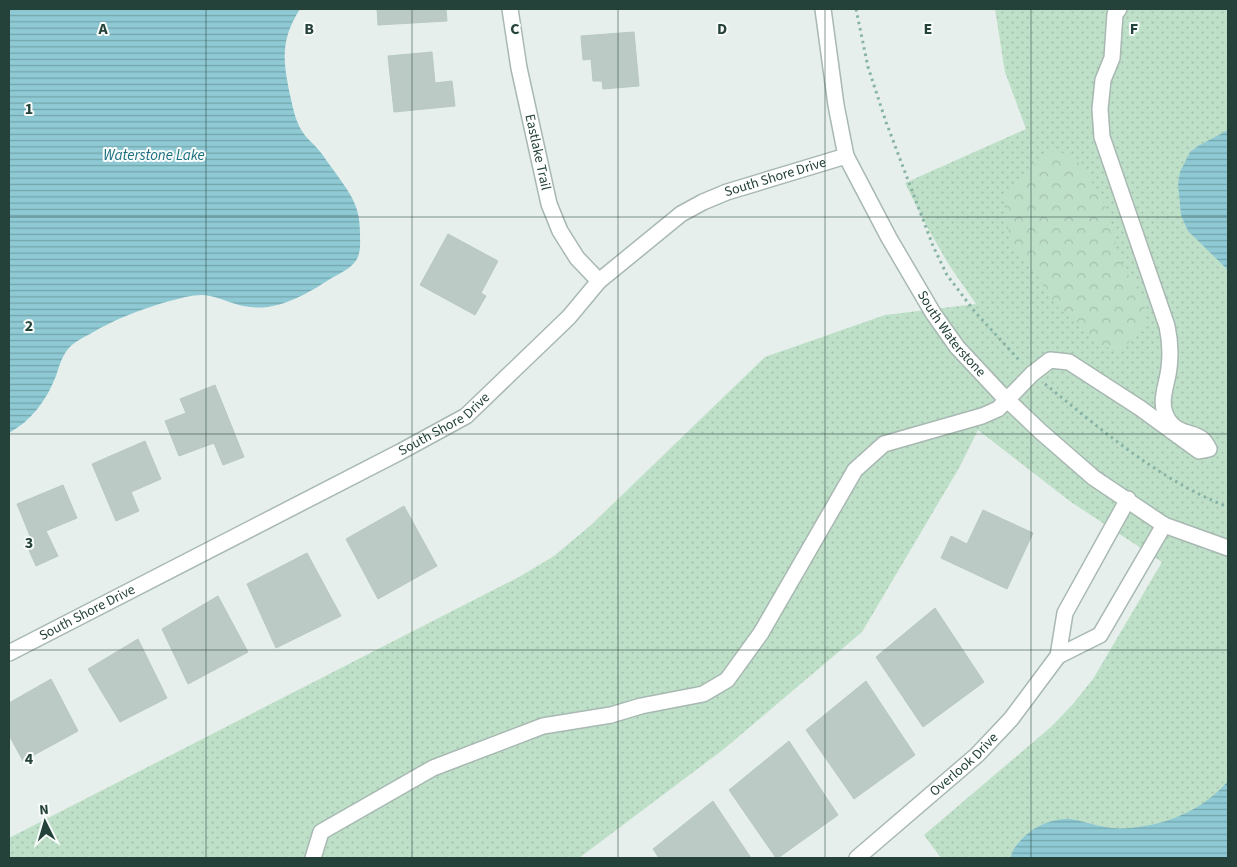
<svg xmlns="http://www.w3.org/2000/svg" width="1237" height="867" viewBox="0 0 1237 867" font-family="'Source Sans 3',sans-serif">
<defs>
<pattern id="grass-dots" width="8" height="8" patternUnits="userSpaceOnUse" patternTransform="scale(1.25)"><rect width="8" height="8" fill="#bfe0c8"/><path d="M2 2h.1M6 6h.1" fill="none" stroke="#a4c1ad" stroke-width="1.8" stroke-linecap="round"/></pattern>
<pattern id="forest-crowns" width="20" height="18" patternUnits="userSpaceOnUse" patternTransform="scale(1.25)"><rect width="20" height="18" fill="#bfe0c8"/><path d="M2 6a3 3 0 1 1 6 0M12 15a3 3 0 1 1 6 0" fill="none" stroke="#a4c1ad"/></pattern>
<pattern id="water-rules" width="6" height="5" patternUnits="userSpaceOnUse" patternTransform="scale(1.25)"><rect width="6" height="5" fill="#8ec9d4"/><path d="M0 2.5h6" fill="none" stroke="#74a5ad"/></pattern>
</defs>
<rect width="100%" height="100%" fill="#e6efeb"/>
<!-- grass -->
<path fill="url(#grass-dots)" d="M 995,9 L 1228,9 L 1228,858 L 941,858 L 924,835 L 1052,726 L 1073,704 L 1093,679 L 1162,562 L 1071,502 L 978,430 L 959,468 L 862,632 L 724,749 L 579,858 L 9,858 L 9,838 L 519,577 L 554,556 L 591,525 L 765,357 L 885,315 L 976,304 L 949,265 L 926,225 L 905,183 L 1026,129 L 1005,72 Z"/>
<!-- forest -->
<path fill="url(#forest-crowns)" d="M 1055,150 C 1062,153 1070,156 1076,160 C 1080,163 1082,168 1085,172 C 1099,192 1109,211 1114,234 C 1116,240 1115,247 1117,253 C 1124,276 1148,292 1145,318 C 1144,333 1128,340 1121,352 L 1091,341 L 1084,328 L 1060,309 L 1047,293 L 1039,277 L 1023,257 L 1014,253 L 1006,219 L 1004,204 L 1006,194 L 1039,160 Z"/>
<!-- water -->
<path fill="url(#water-rules)" d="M 9,9 L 300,9 C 280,40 283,61 290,95 C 293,108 296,124 304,134 C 307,139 313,143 317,148 C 324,156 330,166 337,175 C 352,196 360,207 360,233 C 360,242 361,251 357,259 C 352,268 339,274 330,279 C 307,294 278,311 250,307 C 236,306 224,299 210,296 C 198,293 182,298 170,301 C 141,309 115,319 90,334 C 82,338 74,342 68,349 C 62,356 59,367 56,376 C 46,401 32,420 9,433 Z
M 1228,130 L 1228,270 L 1188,231 L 1181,215 L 1178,184 L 1180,172 L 1190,152 L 1198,146 Z
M 1228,781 L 1228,858 L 1011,858 C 1011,850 1019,842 1025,836 C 1036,825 1054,818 1070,819 C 1080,820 1090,824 1100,826 C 1111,829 1126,829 1138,827 C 1172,823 1206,807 1228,781 Z"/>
<!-- building -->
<path fill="#bbcac4" stroke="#b8c9c2" d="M 377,9 L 446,9 L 447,21 L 378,25 Z
M 634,32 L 639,86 L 603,89 L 602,81 L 593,81 L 591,59 L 583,60 L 581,36 Z
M 432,52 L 435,83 L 452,81 L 455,106 L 394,112 L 388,56 Z
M 448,234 L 498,261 L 481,293 L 486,296 L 475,315 L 420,285 Z
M 215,385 L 244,457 L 223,465 L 214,443 L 179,456 L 165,421 L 186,413 L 180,399 Z
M 145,441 L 161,479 L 131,492 L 139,511 L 116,521 L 92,464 Z
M 63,485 L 77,518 L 46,531 L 58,556 L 36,566 L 24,539 L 30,536 L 17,504 Z
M 404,506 L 437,566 L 378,599 L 346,539 Z
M 983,510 L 1033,533 L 1007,589 L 941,558 L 951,536 L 967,544 Z
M 307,553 L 341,616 L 276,648 L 247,584 Z
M 218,596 L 248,652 L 188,684 L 162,629 Z
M 935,608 L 984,682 L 923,727 L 876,657 Z
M 138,639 L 167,698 L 120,722 L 88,669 Z
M 51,679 L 78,731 L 23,761 L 9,735 L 9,703 Z
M 866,681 L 915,755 L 854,799 L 806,730 Z
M 789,741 L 838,815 L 778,858 L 776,858 L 729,790 Z
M 713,801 L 751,858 L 659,858 L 653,849 Z"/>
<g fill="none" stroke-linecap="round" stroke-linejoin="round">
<!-- minor casing -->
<g stroke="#a8b8b2" stroke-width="18">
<g id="minor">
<path id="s1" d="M 510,9 L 519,68 L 549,204 L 560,231 L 577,258 L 599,281"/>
<path id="s2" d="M 823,9 L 836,105 L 846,156 L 889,238 L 933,313 L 957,347 L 1000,393 L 1040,431 L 1094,478 L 1164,525 L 1228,548"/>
<path id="s3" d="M 9,653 L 400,452 L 466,416 L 569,317 L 599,281 L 681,214 L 703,202 L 727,192 L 846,156"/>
<path d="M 1058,656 L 1065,613 L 1128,499"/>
<path d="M 313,858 L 321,832 L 433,768 L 543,726 L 611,715 L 641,706 L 703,694 L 727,680 L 761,633 L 855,470 L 884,444 L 982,416 L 998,409 L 1032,374 L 1050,360 L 1069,362 L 1140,408 L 1199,451 L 1209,449 C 1207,446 1205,441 1202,439 C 1193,432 1178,434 1169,421 C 1157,403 1167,387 1169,368 C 1171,353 1170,340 1167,326 L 1102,137 L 1100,109 L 1103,80 L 1112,58 L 1115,14 L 1119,9"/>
<path id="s4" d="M 857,858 L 977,755 L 1011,719 L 1058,656 L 1100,635 L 1164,525"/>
</g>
</g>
<!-- path -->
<path stroke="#86b3a5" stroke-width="3" stroke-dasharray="2.5 4" stroke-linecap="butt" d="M 856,9 L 868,67 L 886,122 L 933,246 L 947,275 L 975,312 L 1020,361
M 1045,384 C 1102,430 1159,480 1228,507"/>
<!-- minor -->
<use href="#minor" stroke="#fff" stroke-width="15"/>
</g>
<!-- grid -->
<path fill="none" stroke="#24423a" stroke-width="1" stroke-opacity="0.55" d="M 206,9 L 206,858M 412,9 L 412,858M 618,9 L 618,858M 825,9 L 825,858M 1031,9 L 1031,858M 9,217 L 1228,217M 9,434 L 1228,434M 9,650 L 1228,650"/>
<g text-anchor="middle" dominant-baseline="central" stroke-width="4" stroke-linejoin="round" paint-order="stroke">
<!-- street labels -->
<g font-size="14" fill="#24423a" stroke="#f7fbf9">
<text stroke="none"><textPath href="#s1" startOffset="146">Eastlake Trail</textPath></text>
<text stroke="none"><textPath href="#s3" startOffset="912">South Shore Drive</textPath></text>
<text stroke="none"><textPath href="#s2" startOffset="356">South Waterstone</textPath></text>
<text stroke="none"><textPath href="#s3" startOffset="492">South Shore Drive</textPath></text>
<text stroke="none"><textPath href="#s3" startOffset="88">South Shore Drive</textPath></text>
<text stroke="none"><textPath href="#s4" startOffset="142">Overlook Drive</textPath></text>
</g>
<!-- water labels -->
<g font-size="15" font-style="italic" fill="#1c6f80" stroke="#f7fbf9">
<text x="154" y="155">Waterstone Lake</text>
</g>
</g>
<g font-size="16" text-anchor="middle" font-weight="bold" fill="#24423a" stroke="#f7fbf9" stroke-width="4" stroke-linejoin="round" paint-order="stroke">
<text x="103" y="34">A</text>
<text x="309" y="34">B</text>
<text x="515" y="34">C</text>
<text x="722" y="34">D</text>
<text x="928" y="34">E</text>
<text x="1134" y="34">F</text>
<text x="29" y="114">1</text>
<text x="29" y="331">2</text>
<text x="29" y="548">3</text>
<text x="29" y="764">4</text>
</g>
<!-- border -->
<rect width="1237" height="867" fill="none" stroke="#24423a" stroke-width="20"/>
<!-- north arrow -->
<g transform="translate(45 822) rotate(355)" stroke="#f7fbf9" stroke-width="4" paint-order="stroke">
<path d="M0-4L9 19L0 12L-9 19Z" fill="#24423a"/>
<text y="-8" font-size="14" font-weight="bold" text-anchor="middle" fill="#24423a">N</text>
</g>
</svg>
